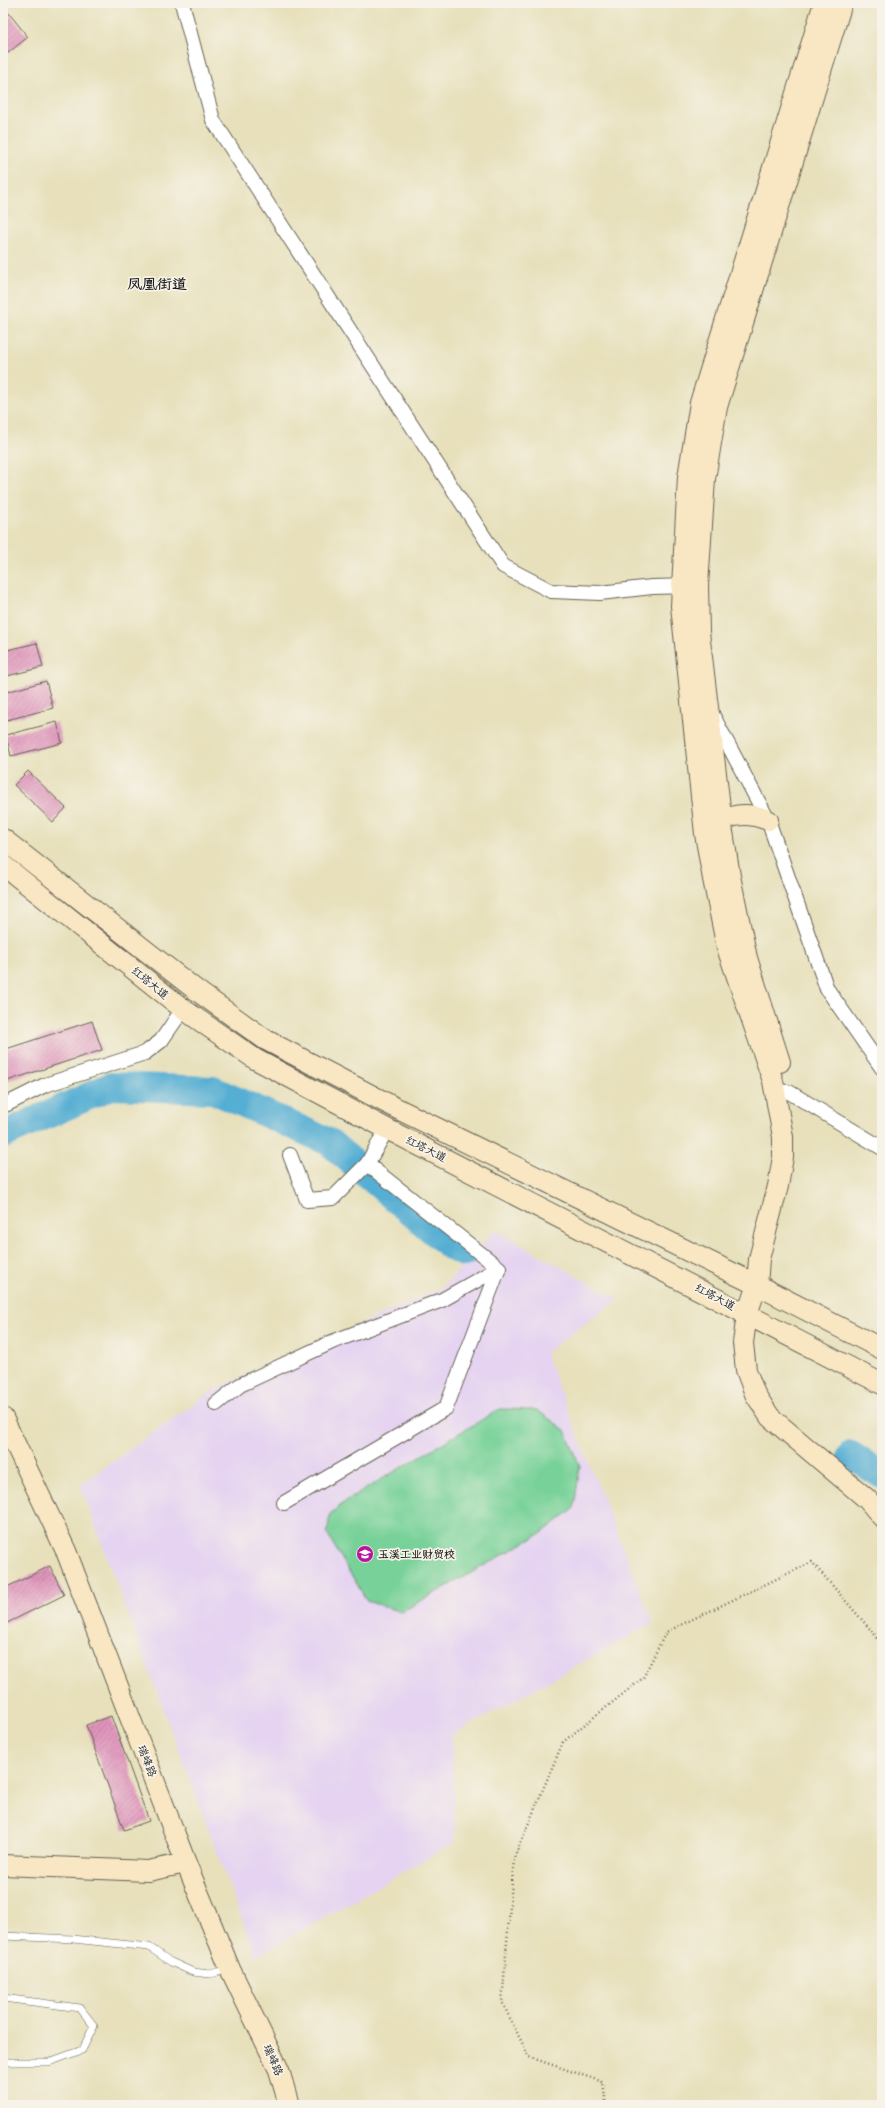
<svg xmlns="http://www.w3.org/2000/svg" width="885" height="2108" viewBox="0 0 885 2108" font-family="Sriracha,'LXGW WenKai TC',sans-serif">
<defs>
<pattern id="building-hatch" width="6" height="6" patternUnits="userSpaceOnUse"><rect width="6" height="6" fill="#e094bc"/><path d="M-1 1l2-2M0 6l6-6M5 7l2-2" fill="none" stroke="#b57898"/></pattern>
</defs>
<rect width="100%" height="100%" fill="#f7f3e8"/>
<filter id="ink" filterUnits="userSpaceOnUse"><feTurbulence type="fractalNoise" baseFrequency=".025" numOctaves="2"/><feDisplacementMap in="SourceGraphic" scale="8" xChannelSelector="R" yChannelSelector="G"/><feConvolveMatrix kernelMatrix="1 2 1 2 8 2 1 2 1" color-interpolation-filters="sRGB"/></filter>
<filter id="wash" filterUnits="userSpaceOnUse"><feTurbulence type="fractalNoise" baseFrequency=".012" numOctaves="4" result="noise"/><feDisplacementMap in="SourceGraphic" scale="16" xChannelSelector="R" yChannelSelector="G"/><feGaussianBlur stdDeviation="0.9" result="paint"/><feColorMatrix in="noise" values="0 0 0 0 0 0 0 0 0 0 0 0 0 0 0 0 0 1.4 0 .05"/><feComposite in="paint" operator="in"/></filter>
<g filter="url(#wash)">
<rect width="100%" height="100%" fill="#e7e0bb"/>
<!-- built -->
<path fill="#e5d3f1" d="M 495,1230 L 618,1299 L 545,1353 L 653,1623 L 452,1735 L 455,1842 L 256,1957 L 80,1485 L 213,1390 L 443,1287 Z"/>
<!-- garden -->
<path fill="#77d198" stroke="#4a765a" d="M 500,1409 L 537,1410 L 565,1430 L 580,1466 L 574,1508 L 542,1533 L 401,1612 L 367,1601 L 327,1534 L 330,1514 L 350,1498 Z"/>
<g fill="none" stroke-linecap="round" stroke-linejoin="round">
<!-- river -->
<path stroke="#55aed3" stroke-width="28" d="M 3,1135 L 111,1086 L 213,1090 L 329,1142 L 453,1248 L 464,1253
M 851,1455 L 882,1475"/>
</g>
<g id="blocks">
<!-- building -->
<path fill="url(#building-hatch)" d="M 7,11 L 28,37 L 3,57 L 3,15 Z
M 37,643 L 43,667 L 3,677 L 3,651 Z
M 46,681 L 53,708 L 3,721 L 3,693 Z
M 57,722 L 62,743 L 11,756 L 6,735 Z
M 28,771 L 66,808 L 53,822 L 14,785 Z
M 92,1021 L 102,1050 L 7,1081 L 3,1068 L 3,1050 Z
M 50,1566 L 64,1595 L 3,1625 L 3,1589 Z
M 111,1716 L 149,1821 L 124,1830 L 86,1725 Z"/>
</g>
</g>
<g filter="url(#ink)">
<use href="#blocks" fill-opacity="0" stroke="#636154" stroke-width="1"/>
<g fill="none" stroke-linecap="round" stroke-linejoin="round">
<!-- lane casing -->
<g stroke="#636154" stroke-width="8">
<path id="lane" d="M 3,1936 L 73,1939 L 149,1947 L 171,1962 L 193,1972 L 210,1974 L 229,1969
M 3,1998 L 80,2008 L 94,2026 L 82,2050 L 49,2062 L 3,2062"/>
</g>
<!-- street casing -->
<g stroke="#636154" stroke-width="16">
<path id="street" d="M 182,3 L 213,120 L 503,566 L 551,591 L 600,593 L 652,587 L 691,586
M 712,714 L 768,820 L 827,989 L 882,1068
M 775,1091 L 789,1092 L 882,1148
M 3,1106 L 45,1085 L 145,1053 L 161,1041 L 183,1009
M 290,1155 L 307,1200 L 333,1198 L 367,1164 L 387,1129
M 216,1404 L 240,1385 L 332,1342 L 442,1300 L 499,1268 L 367,1164
M 284,1503 L 446,1408 L 499,1268"/>
</g>
<!-- secondary casing -->
<g stroke="#636154" stroke-width="22">
<path id="secondary" d="M 824,3 L 700,403 L 688,477 L 681,606 L 705,834 L 713,879 L 727,948 L 773,1081 L 783,1137 L 783,1157 L 778,1186 L 759,1259 L 757,1285 L 747,1314 L 743,1343 L 746,1370 L 755,1394 L 770,1417 L 867,1499 L 882,1517
M 711,829 C 727,813 748,812 768,820
M 3,839 L 196,990 L 266,1040 L 396,1108 L 757,1285 L 882,1349
M 3,865 L 183,1009 L 255,1059 L 387,1129 L 882,1384
M 780,1062 L 747,958 L 730,876 L 723,832 L 699,632 L 698,586 L 705,479 L 717,407 L 842,3
M 3,1418 L 66,1551 L 186,1863 L 230,1969 L 279,2070 L 289,2105
M 3,1865 L 148,1871 L 186,1863"/>
</g>
<!-- path -->
<path stroke="#636154" stroke-width="2.5" stroke-dasharray="1 3" stroke-linecap="butt" d="M 606,2105 L 603,2082 L 529,2057 L 502,2002 L 514,1858 L 563,1742 L 643,1678 L 666,1632 L 812,1562 L 882,1643"/>
<!-- lane -->
<use href="#lane" stroke="#fff" stroke-width="7"/>
<!-- street -->
<use href="#street" stroke="#fff" stroke-width="14"/>
<!-- secondary -->
<use href="#secondary" stroke="#f9e7c3" stroke-width="20"/>
</g>
</g>
<!-- icons -->
<defs>
<g id="school-disc" transform="scale(0.9)"><circle r="9.5" fill="#b5179e" stroke="#f7f3e8"/><path d="M0-5L7-2L0 1L-7-2ZM-4 1L0 2.5L4 1V4Q0 6-4 4Z" fill="#fff"/></g>
</defs>
<g fill-rule="evenodd">
<use href="#school-disc" x="365" y="1554"/>
</g>
<g text-anchor="middle" dominant-baseline="central" stroke-width="3.5" stroke-linejoin="round" paint-order="stroke">
<!-- street labels -->
<g font-size="11" fill="#1c1c1c" stroke="#f7f3e8">
<text transform="translate(150 983) rotate(39)">红塔大道</text>
<text transform="translate(426 1149) rotate(27)">红塔大道</text>
<text transform="translate(715 1297) rotate(28)">红塔大道</text>
<text transform="translate(147 1761) rotate(69)">瑞峰路</text>
<text transform="translate(273 2060) rotate(67)">瑞峰路</text>
</g>
<!-- poi labels -->
<g font-size="11" font-weight="bold" fill="#1c1c1c" stroke="#f7f3e8" text-anchor="start">
<text x="378" y="1554">玉溪工业财贸校</text>
</g>
<!-- district labels -->
<g font-size="15" font-weight="bold" fill="#1c1c1c" stroke="#f7f3e8">
<text x="157" y="284">凤凰街道</text>
</g>
</g>
<!-- margin -->
<rect width="885" height="2108" fill="none" stroke="#f7f3e8" stroke-width="16"/>
</svg>
